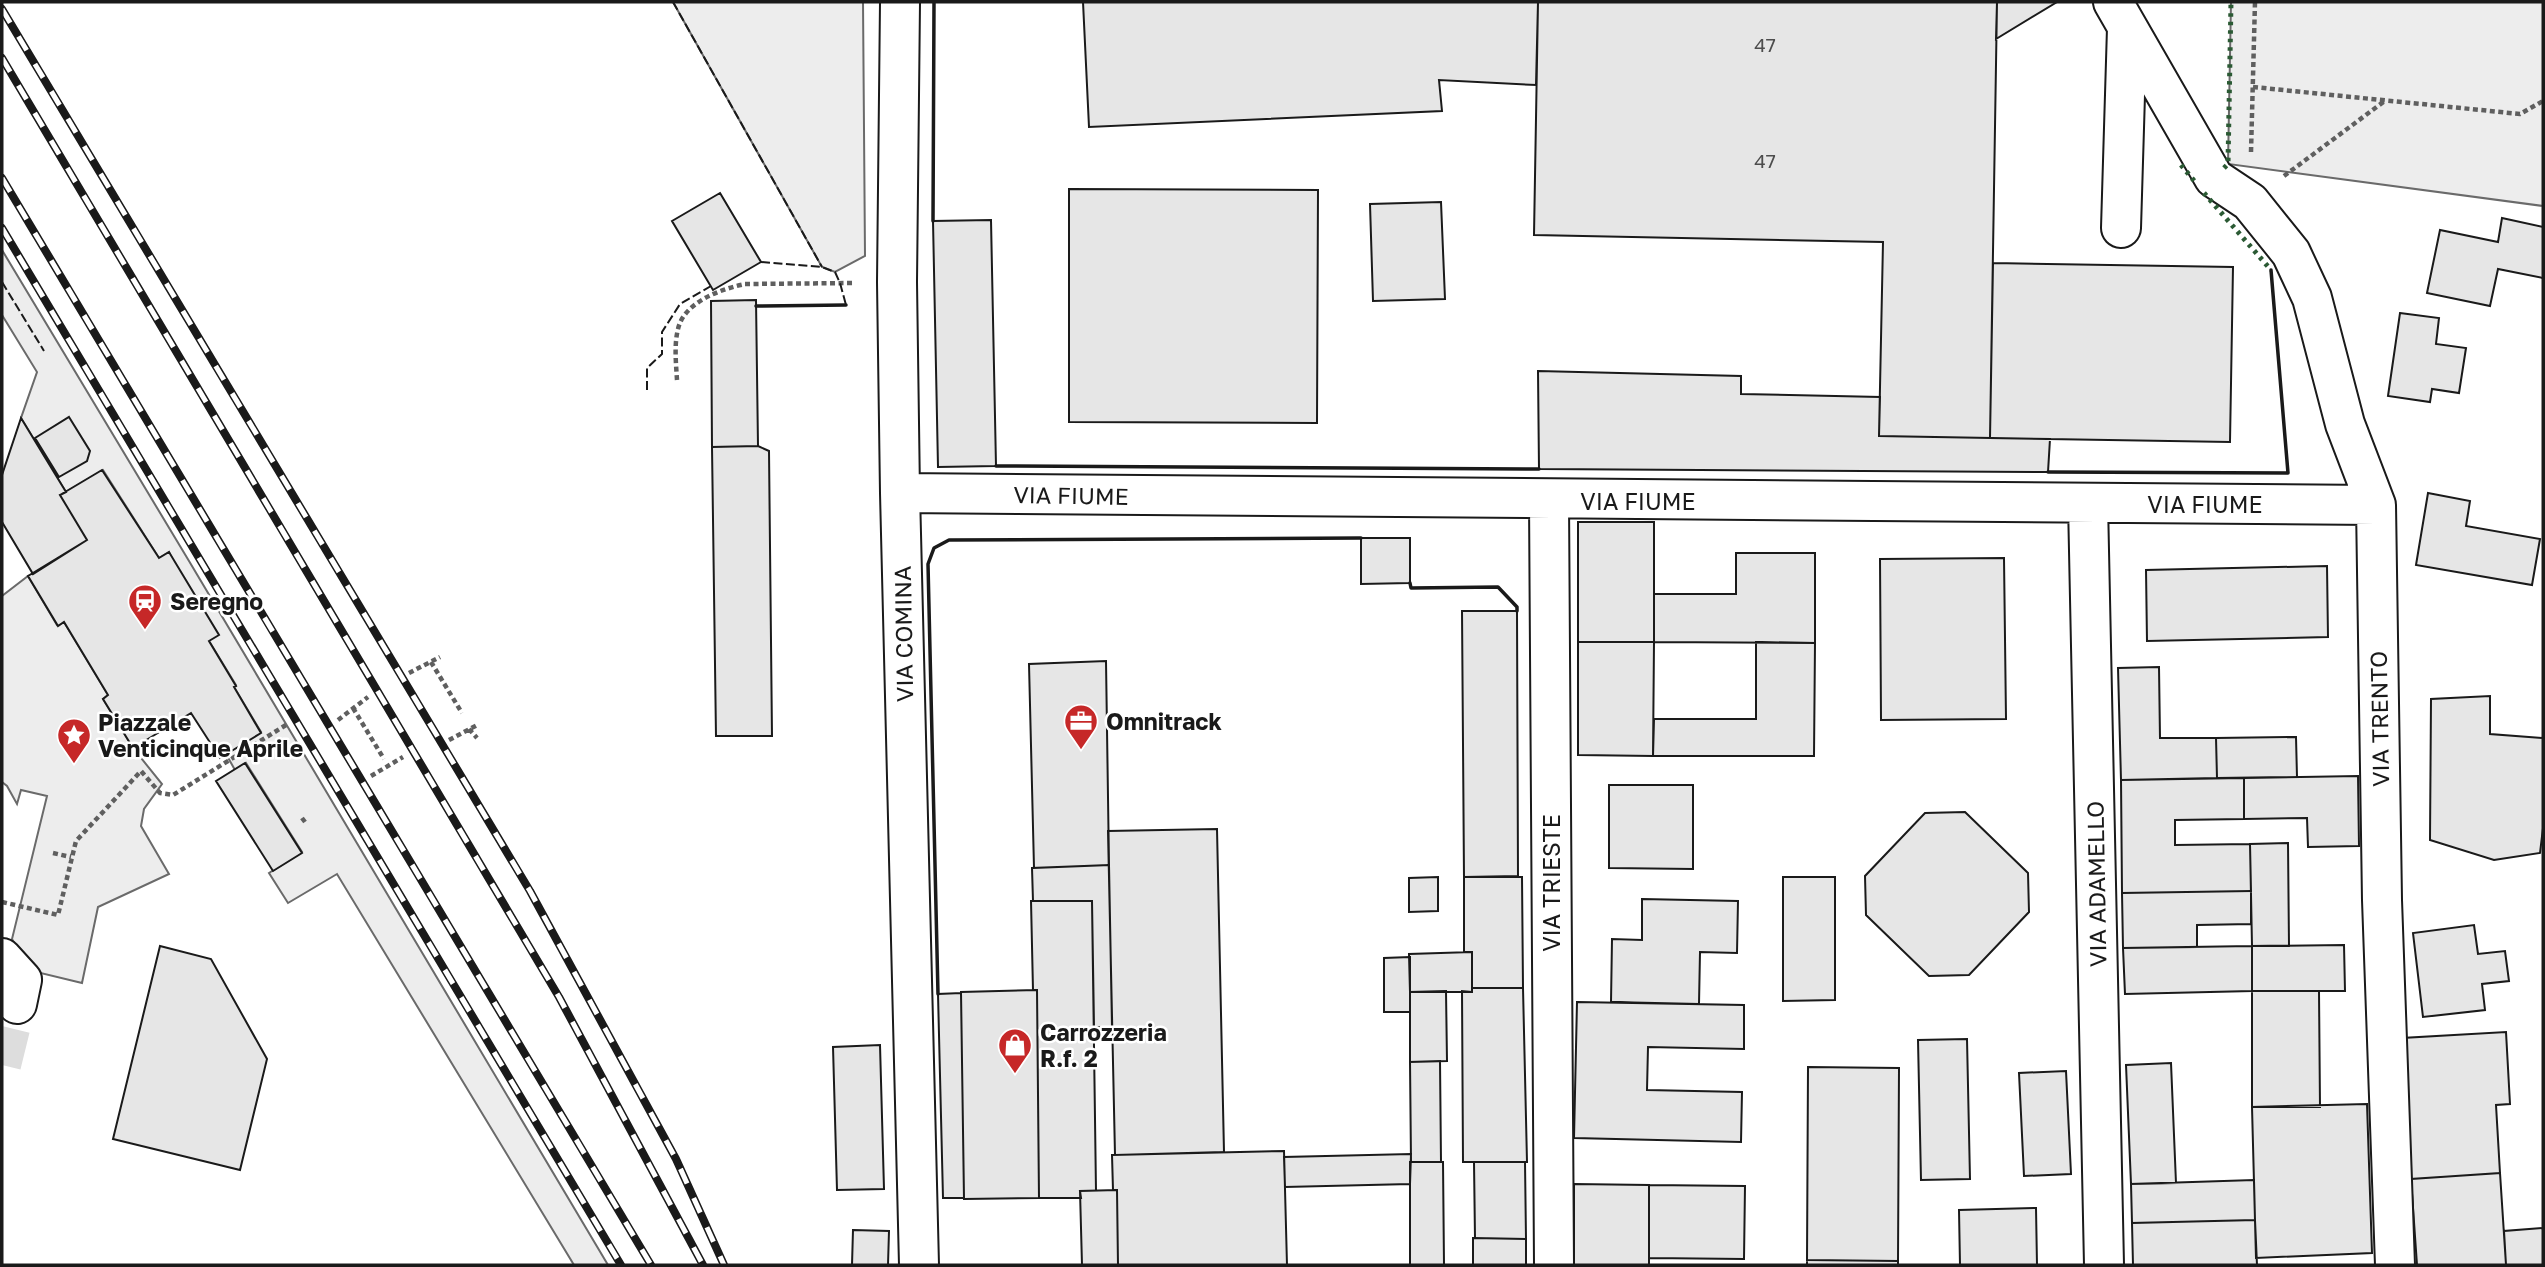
<svg xmlns="http://www.w3.org/2000/svg" width="2545" height="1267" viewBox="0 0 2545 1267" font-family="'Golos Text',sans-serif">
<rect width="100%" height="100%" fill="#fff"/>
<!-- built -->
<path fill="#ededed" stroke="#6a6a6a" stroke-width="2" d="M 673,2 L 863,2 L 865,256 L 835,272 L 822,267 Z
M 2231,2 L 2543,2 L 2543,206 L 2228,164 Z
M 2,250 L 189,561 L 608,1265 L 574,1265 L 337,874 L 288,903 L 269,873 L 302,852 L 246,763 L 235,770 L 226,754 L 261,732 L 234,687 L 236,685 L 209,641 L 169,552 L 159,558 L 103,470 L 66,492 L 21,418 L 37,372 L 2,315 Z
M 28,576 L 57,625 L 64,622 L 108,695 L 103,699 L 133,748 L 162,784 L 144,809 L 141,826 L 169,874 L 98,907 L 82,983 L 28,970 L 12,939 L 47,796 L 21,790 L 17,804 L 7,786 L 2,782 L 2,596 Z"/>
<!-- building -->
<path fill="#e6e6e6" stroke="#1a1a1a" stroke-width="2" d="M 1083,2 L 1538,2 L 1536,85 L 1439,80 L 1442,111 L 1089,127 Z
M 1538,2 L 1997,2 L 1990,438 L 1879,436 L 1883,242 L 1534,235 Z
M 1997,2 L 2057,2 L 1996,39 Z
M 1069,189 L 1318,190 L 1317,423 L 1069,422 Z
M 720,193 L 761,262 L 713,290 L 672,221 Z
M 1441,202 L 1445,299 L 1373,301 L 1370,204 Z
M 2502,218 L 2543,227 L 2543,278 L 2498,269 L 2490,306 L 2427,293 L 2440,230 L 2498,242 Z
M 991,220 L 996,466 L 938,467 L 933,221 Z
M 1993,263 L 2233,267 L 2230,442 L 1990,438 Z
M 756,300 L 758,446 L 712,447 L 711,301 Z
M 2400,313 L 2439,318 L 2436,344 L 2466,348 L 2459,393 L 2432,389 L 2430,402 L 2388,396 Z
M 1538,371 L 1741,376 L 1741,394 L 1880,397 L 1879,436 L 2050,439 L 2048,472 L 1539,469 Z
M 69,417 L 90,451 L 87,461 L 59,477 L 35,438 Z
M 21,418 L 66,492 L 60,495 L 87,540 L 33,574 L 2,522 L 2,475 Z
M 758,446 L 769,451 L 772,736 L 716,736 L 712,447 Z
M 102,470 L 159,558 L 169,552 L 219,635 L 209,641 L 236,686 L 234,687 L 261,733 L 220,758 L 191,713 L 133,748 L 103,699 L 108,695 L 64,622 L 58,626 L 28,576 L 87,540 L 60,495 Z
M 2428,493 L 2470,501 L 2466,526 L 2540,539 L 2532,585 L 2416,565 Z
M 1578,522 L 1654,522 L 1654,642 L 1578,642 Z
M 1361,538 L 1410,538 L 1410,583 L 1361,584 Z
M 1736,553 L 1815,553 L 1815,643 L 1654,642 L 1654,594 L 1736,594 Z
M 2004,558 L 2006,719 L 1881,720 L 1880,559 Z
M 2327,566 L 2328,637 L 2147,641 L 2146,570 Z
M 1462,611 L 1517,611 L 1518,876 L 1464,877 Z
M 1578,642 L 1654,642 L 1653,756 L 1578,755 Z
M 1756,642 L 1815,643 L 1814,756 L 1653,756 L 1654,719 L 1756,719 Z
M 1106,661 L 1109,865 L 1034,868 L 1029,664 Z
M 2159,667 L 2160,738 L 2216,738 L 2217,778 L 2121,780 L 2118,668 Z
M 2490,696 L 2490,734 L 2543,738 L 2543,828 L 2540,853 L 2494,860 L 2430,840 L 2431,699 Z
M 2296,737 L 2297,777 L 2217,778 L 2216,738 Z
M 245,763 L 302,853 L 273,871 L 216,781 Z
M 2358,776 L 2359,846 L 2308,847 L 2307,818 L 2244,819 L 2244,778 Z
M 2244,778 L 2244,819 L 2175,820 L 2175,845 L 2250,844 L 2251,891 L 2122,893 L 2121,780 Z
M 1609,785 L 1693,785 L 1693,869 L 1609,868 Z
M 1965,812 L 2028,873 L 2029,912 L 1969,975 L 1929,976 L 1866,915 L 1865,876 L 1925,813 Z
M 1217,829 L 1224,1152 L 1115,1155 L 1108,831 Z
M 2288,843 L 2289,946 L 2252,946 L 2250,844 Z
M 1109,865 L 1112,1027 L 1094,1027 L 1092,901 L 1033,901 L 1032,868 Z
M 1438,877 L 1438,911 L 1409,912 L 1409,878 Z
M 1464,877 L 1522,877 L 1523,988 L 1472,988 L 1472,952 L 1464,952 Z
M 1783,877 L 1835,877 L 1835,1000 L 1783,1001 Z
M 2251,891 L 2251,924 L 2197,925 L 2197,947 L 2123,948 L 2122,893 Z
M 1642,899 L 1738,901 L 1737,953 L 1700,952 L 1699,1004 L 1611,1002 L 1612,939 L 1642,940 Z
M 1031,901 L 1092,901 L 1096,1191 L 1080,1191 L 1081,1198 L 1039,1198 L 1037,990 L 1033,990 Z
M 2474,925 L 2478,954 L 2505,951 L 2509,981 L 2482,984 L 2485,1010 L 2423,1017 L 2413,933 Z
M 2344,945 L 2345,991 L 2252,991 L 2252,946 Z
M 160,946 L 211,959 L 267,1059 L 240,1170 L 113,1139 Z
M 2252,946 L 2252,991 L 2125,994 L 2123,948 Z
M 1472,952 L 1472,992 L 1410,992 L 1409,954 Z
M 1410,957 L 1410,1012 L 1384,1012 L 1384,958 Z
M 1472,988 L 1523,988 L 1527,1162 L 1463,1162 L 1462,991 L 1472,992 Z
M 1037,990 L 1039,1198 L 964,1199 L 961,992 Z
M 1446,991 L 1447,1061 L 1410,1062 L 1410,992 Z
M 2252,991 L 2319,991 L 2320,1107 L 2252,1107 Z
M 961,993 L 964,1198 L 943,1198 L 938,994 Z
M 1577,1002 L 1744,1005 L 1744,1049 L 1648,1047 L 1647,1090 L 1742,1092 L 1741,1142 L 1574,1138 Z
M 2506,1032 L 2510,1104 L 2496,1105 L 2500,1173 L 2411,1179 L 2402,1038 Z
M 1967,1039 L 1970,1179 L 1921,1180 L 1918,1040 Z
M 880,1045 L 884,1189 L 837,1190 L 833,1047 Z
M 1440,1061 L 1441,1162 L 1411,1162 L 1410,1062 Z
M 2171,1063 L 2176,1183 L 2131,1184 L 2126,1065 Z
M 1808,1067 L 1899,1068 L 1898,1261 L 1807,1260 Z
M 2066,1071 L 2071,1174 L 2024,1176 L 2019,1073 Z
M 2367,1104 L 2372,1253 L 2256,1258 L 2252,1107 Z
M 1284,1151 L 1287,1265 L 1118,1265 L 1117,1190 L 1113,1190 L 1112,1155 Z
M 1411,1154 L 1410,1184 L 1285,1187 L 1284,1157 Z
M 1410,1162 L 1443,1162 L 1444,1265 L 1410,1265 Z
M 1474,1162 L 1525,1162 L 1526,1239 L 1475,1238 Z
M 2500,1173 L 2506,1265 L 2417,1265 L 2411,1179 Z
M 2254,1180 L 2255,1220 L 2132,1223 L 2131,1184 Z
M 1574,1184 L 1649,1185 L 1649,1265 L 1574,1265 Z
M 1649,1185 L 1745,1186 L 1744,1259 L 1649,1258 Z
M 1117,1190 L 1118,1265 L 1082,1265 L 1080,1191 Z
M 2036,1208 L 2037,1265 L 1960,1265 L 1959,1210 Z
M 2255,1220 L 2257,1265 L 2133,1265 L 2132,1223 Z
M 2543,1228 L 2543,1265 L 2506,1265 L 2504,1231 Z
M 853,1230 L 889,1231 L 888,1265 L 852,1265 Z
M 1473,1238 L 1526,1239 L 1526,1265 L 1473,1265 Z
M 1807,1260 L 1898,1261 L 1898,1265 L 1807,1265 Z"/>
<g fill="none" stroke-linecap="round" stroke-linejoin="round">
<!-- minor-tunnel -->
<path stroke="#ddd" stroke-width="38" stroke-dasharray="38 19" stroke-linecap="butt" d="M 2,1065 L 17,1004"/>
<!-- minor casing -->
<g stroke="#1a1a1a" stroke-width="42">
<path id="minor" d="M 900,2 L 897,282 L 900,493 L 919,1265
M 2113,2 L 2214,178 L 2250,202 L 2291,253 L 2312,298 L 2345,424 L 2376,505 L 2382,900 L 2395,1265
M 2121,228 L 2127,28
M 900,493 L 2376,505
M 1549,500 L 1554,1265
M 2088,503 L 2104,1265
M 2,958 L 22,980 L 17,1004"/>
</g>
<!-- path -->
<path stroke="#5f5f5f" stroke-width="4.5" stroke-dasharray="5 3.5" stroke-linecap="butt" d="M 2253,87 L 2520,114 L 2543,101
M 2251,152 L 2255,2
M 2284,176 L 2386,100
M 677,380 C 676,363 674,345 678,329 C 684,302 721,289 745,284 L 854,283
M 431,662 L 462,713
M 409,673 L 440,657
M 353,708 L 384,759
M 338,720 L 368,697
M 469,729 L 477,738
M 449,740 L 479,724
M 371,776 L 403,757
M 302,818 L 305,822
M 53,853 L 71,857
M 2,902 L 58,915 L 76,841 L 141,771 L 160,793 L 173,795 L 286,725"/>
<!-- minor -->
<use href="#minor" stroke="#fff" stroke-width="38"/>
<!-- rail casing -->
<g stroke="#1a1a1a" stroke-width="8">
<path id="rail" d="M 2,9 L 530,891 L 676,1159 L 724,1265
M 2,58 L 559,997 L 703,1265
M 2,178 L 651,1265
M 2,228 L 621,1265"/>
</g>
<!-- rail -->
<use href="#rail" stroke="#fff" stroke-width="5" stroke-dasharray="16" stroke-linecap="butt"/>
<!-- hedge -->
<path stroke="#2b5a34" stroke-width="5" stroke-dasharray="3.5 5" stroke-linecap="butt" d="M 2181,165 L 2196,183
M 2224,168 L 2228,164 L 2231,2
M 2204,193 L 2271,270"/>
<!-- fence -->
<path stroke="#1a1a1a" stroke-width="2" stroke-dasharray="9 3.5" stroke-linecap="butt" d="M 673,2 L 822,267
M 761,262 L 822,267 L 835,272 L 840,283 L 846,305
M 2,282 L 44,351
M 647,390 L 647,368 L 662,354 L 662,332 L 680,304 L 711,286"/>
<!-- wall -->
<path stroke="#1a1a1a" stroke-width="3.5" d="M 933,221 L 934,2
M 756,306 L 846,305
M 996,466 L 1539,469
M 2048,472 L 2288,473 L 2271,270
M 1410,583 L 1411,588 L 1498,587 L 1517,607 L 1517,611
M 938,994 L 928,564 L 934,548 L 949,540 L 1361,538"/>
</g>
<!-- icons -->
<defs>
<g id="station-pin" transform="scale(1.75)"><path d="M0 17L-7.5 6A9.5 9.5 0 1 1 7.5 6Z" fill="#c62828" stroke="#fff"/><path d="M-3-6H3Q5-6 5-4V2Q5 4 3 4L4.5 6H3L1.5 4h-3L-3 6H-4.5L-3 4Q-5 4-5 2V-4Q-5-6-3-6ZM-3.5-4v3h7v-3ZM-3.5 1v1.5H-2V1ZM2 1v1.5H3.5V1Z" fill="#fff"/></g>
<g id="office-pin" transform="scale(1.75)"><path d="M0 17L-7.5 6A9.5 9.5 0 1 1 7.5 6Z" fill="#c62828" stroke="#fff"/><path d="M-6-3h4V-5.5h4V-3h4V5H-6ZM-1-4.5V-3h2v-1.5ZM-6 0V1H6V0Z" fill="#fff"/></g>
<g id="sight-pin" transform="scale(1.75)"><path d="M0 17L-7.5 6A9.5 9.5 0 1 1 7.5 6Z" fill="#c62828" stroke="#fff"/><path d="M0-6L1.8-2.2L6-1.7L2.9 1.2L3.7 5.4L0 3.3L-3.7 5.4L-2.9 1.2L-6-1.7L-1.8-2.2Z" fill="#fff"/></g>
<g id="shop-pin" transform="scale(1.75)"><path d="M0 17L-7.5 6A9.5 9.5 0 1 1 7.5 6Z" fill="#c62828" stroke="#fff"/><path d="M-5-2.5h2.3a2.7 3.5 0 0 1 5.4 0H5L5.5 6h-11ZM-1.5-2.5h3a1.5 2.3 0 0 0-3 0Z" fill="#fff"/></g>
</defs>
<g fill-rule="evenodd">
<use href="#station-pin" x="145" y="601"/>
<use href="#office-pin" x="1081" y="721"/>
<use href="#sight-pin" x="74" y="735"/>
<use href="#shop-pin" x="1015" y="1045"/>
</g>
<g text-anchor="middle" dominant-baseline="central" stroke-width="5" stroke-linejoin="round" paint-order="stroke">
<!-- number labels -->
<g font-size="19" fill="#4d4d4d">
<text x="1765" y="44">47</text>
<text x="1765" y="160">47</text>
</g>
<!-- street labels -->
<g font-size="23" fill="#1a1a1a" stroke="#fff">
<text transform="translate(1071 495) rotate(1)">VIA FIUME</text>
<text x="1638" y="501">VIA FIUME</text>
<text x="2205" y="504">VIA FIUME</text>
<text transform="translate(903 634) rotate(-91)">VIA COMINA</text>
<text transform="translate(2379 719) rotate(-91)">VIA TRENTO</text>
<text transform="translate(1551 883) rotate(-90)">VIA TRIESTE</text>
<text transform="translate(2096 884) rotate(-91)">VIA ADAMELLO</text>
</g>
<!-- poi labels -->
<g font-size="23" font-weight="bold" fill="#1a1a1a" stroke="#fff" text-anchor="start">
<text x="170" y="601">Seregno</text>
<text x="1106" y="721">Omnitrack</text>
<text x="98" y="722">Piazzale<tspan x="98" dy="26">Venticinque Aprile</tspan></text>
<text x="1040" y="1032">Carrozzeria<tspan x="1040" dy="26">R.f. 2</tspan></text>
</g>
</g>
<!-- border -->
<rect width="2545" height="1267" fill="none" stroke="#1a1a1a" stroke-width="7"/>
</svg>
